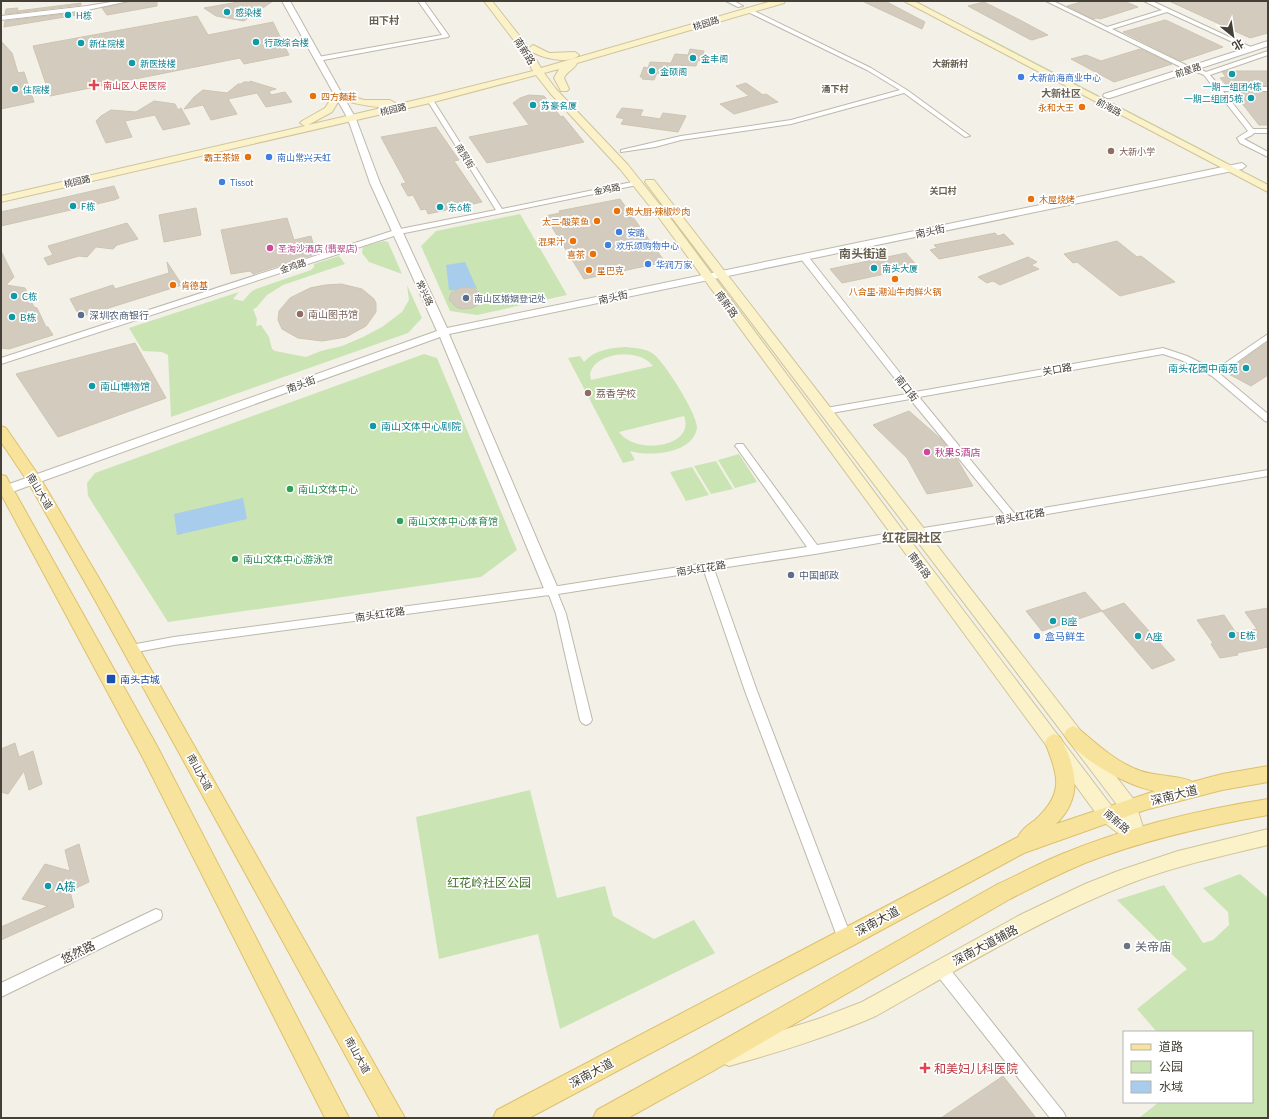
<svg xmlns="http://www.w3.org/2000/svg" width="1269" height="1119" viewBox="0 0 1269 1119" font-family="Lato,'Noto Sans SC',sans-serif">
<rect width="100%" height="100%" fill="#f3f0e8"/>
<!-- green -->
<path fill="#cbe4b3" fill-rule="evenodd" d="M 977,32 L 1213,155 L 1210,156 L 974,33 Z
M 520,214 L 567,295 L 477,315 L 450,311 L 421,246 L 436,231 Z
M 384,241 L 388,242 L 402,274 L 369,262 L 362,253 L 363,247 Z
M 339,256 L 345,264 L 283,285 L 267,295 L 256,308 L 253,309 L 257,319 L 256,326 L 261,325 L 269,337 L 272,349 L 275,351 L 306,357 L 321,351 L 342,346 L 363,337 L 382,327 L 402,312 L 409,300 L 407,285 L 422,318 L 408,333 L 171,417 L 168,355 L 162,352 L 143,351 L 129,328 L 239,292 L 233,299 L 243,301 L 251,292 L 256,289 L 311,270 L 314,267 L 314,264 Z
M 625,347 C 634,348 644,348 652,353 C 663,359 699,417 697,428 C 693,454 649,457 630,451 L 635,460 L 623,463 L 568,358 L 580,356 L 584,362 C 594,350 610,348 625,347 ZM 615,355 C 629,354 643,354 653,366 L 591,380 L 590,374 C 593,362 603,358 615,355 ZM 684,416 C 696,447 636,456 619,432 Z
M 424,354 L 437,358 L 517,550 L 481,577 L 168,622 L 88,496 L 87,483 L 95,473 Z
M 739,454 L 757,482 L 735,488 L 718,460 Z
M 716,461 L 733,489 L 711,494 L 694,466 Z
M 692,467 L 709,495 L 686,501 L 670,472 Z
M 530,790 L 557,898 L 605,886 L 613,916 L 654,939 L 694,920 L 715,953 L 560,1029 L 538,934 L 439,959 L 416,817 Z
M 1240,874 L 1268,898 L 1268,1118 L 1139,1118 L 1159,1102 L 1252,1102 L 1252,1032 L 1157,1032 L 1137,1009 L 1187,969 L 1117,900 L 1164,885 L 1203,943 L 1213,940 L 1229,925 L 1228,912 L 1203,888 Z"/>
<!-- water -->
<path fill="#a8cceb" d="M 465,262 L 477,289 C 463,283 459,292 449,290 L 446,265 Z
M 243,498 L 247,519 L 177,535 L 174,514 Z"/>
<!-- building -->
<path fill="#d3ccbe" stroke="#cec4b1" d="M 130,1 L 157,1 L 157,6 L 107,15 L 102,8 Z
M 244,1 L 273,1 L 244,21 L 216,16 L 204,8 Z
M 862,1 L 885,1 L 925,22 L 922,29 Z
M 1085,1 L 1124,1 L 1138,7 L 1100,19 L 1097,18 L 1093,19 L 1067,6 Z
M 1169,1 L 1268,1 L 1268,33 L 1250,38 Z
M 984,2 L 1018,19 L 1048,35 L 1032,40 L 1029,39 L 968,6 Z
M 81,3 L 81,5 L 5,14 L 6,9 L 18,8 L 17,11 Z
M 82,12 L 83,14 L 4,27 L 5,21 Z
M 197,16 L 208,35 L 273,22 L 289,55 L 244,64 L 240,58 L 50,96 L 33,46 Z
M 1165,20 L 1170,22 L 1223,47 L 1181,61 L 1123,32 Z
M 1,41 L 12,53 L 18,73 L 24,72 L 34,102 L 1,109 Z
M 690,49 L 704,51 L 702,61 L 698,60 L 696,66 L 674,65 L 671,74 L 657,73 L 654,80 L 642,79 L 643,77 L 640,77 L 644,67 L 648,68 L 650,62 L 671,63 L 675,54 L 688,55 Z
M 1140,49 L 1172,64 L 1114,82 L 1071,59 L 1086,55 L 1101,61 Z
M 1225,71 L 1268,71 L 1268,86 L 1227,86 L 1220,78 L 1226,77 L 1222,72 Z
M 250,81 L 276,89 L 269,91 L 271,95 L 285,92 L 292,102 L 266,107 L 257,93 L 228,99 L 237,114 L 211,120 L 203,105 L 184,109 L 194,97 L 203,90 L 227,93 L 238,84 L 241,84 L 244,82 L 251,82 Z
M 746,83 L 763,95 L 766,94 L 778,102 L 734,114 L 720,104 L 749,96 L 736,86 Z
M 1233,92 L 1268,92 L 1268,125 L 1259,125 Z
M 529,95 L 544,96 L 561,117 L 563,116 L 584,142 L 487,163 L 469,137 L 529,125 L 513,103 L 520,98 Z
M 154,101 L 175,104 L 178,110 L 181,108 L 190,124 L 163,130 L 155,115 L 125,121 L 132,137 L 106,143 L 96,121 L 101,116 L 111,110 L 136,112 Z
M 622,108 L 643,110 L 640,116 L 654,118 L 660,119 L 663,113 L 686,116 L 678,132 L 621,124 L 624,119 L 616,117 Z
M 436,127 L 459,160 L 454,161 L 482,202 L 428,214 L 426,209 L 421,210 L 413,195 L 408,196 L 401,184 L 406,183 L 381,137 Z
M 114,186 L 119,198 L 114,200 L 1,226 L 1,212 Z
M 620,199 L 665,262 L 584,279 L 545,216 L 560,213 L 559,211 Z
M 196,208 L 201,235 L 164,242 L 159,215 Z
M 287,218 L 294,240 L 311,236 L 315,250 L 309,252 L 312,255 L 253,274 L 250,271 L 231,274 L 221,230 Z
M 127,223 L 138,239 L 117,245 L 113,249 L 96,247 L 87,257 L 79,256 L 48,265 L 44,258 L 53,255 L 48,246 Z
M 995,233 L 998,236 L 1004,234 L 1014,244 L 939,259 L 930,250 L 937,248 L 934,245 Z
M 1117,241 L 1137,257 L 1141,256 L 1175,282 L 1120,296 L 1077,262 L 1073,263 L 1064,254 Z
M 1,251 L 14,277 L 6,285 L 25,288 L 34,307 L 37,308 L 46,327 L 48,327 L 53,335 L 9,349 L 1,348 Z
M 906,253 L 918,267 L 842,283 L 830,269 Z
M 1028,257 L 1037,262 L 1031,265 L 1039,269 L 1000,285 L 993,281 L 987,283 L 978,277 Z
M 167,262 L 182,285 L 80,317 L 70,299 L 113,285 L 115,289 L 169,273 Z
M 341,284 L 362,289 L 374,299 L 376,303 L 376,312 L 366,326 L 346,337 L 322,341 L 298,338 L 282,329 L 278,320 L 279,311 L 290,298 L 310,288 L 325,285 Z
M 467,287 L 473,288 L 480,293 L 482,296 L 481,303 L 472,308 L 461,309 L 456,307 L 449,300 L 451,293 L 460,288 Z
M 1268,342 L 1268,375 L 1251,386 L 1225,372 Z
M 135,343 L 166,398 L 58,437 L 16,374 Z
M 909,411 L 941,439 L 955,456 L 973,486 L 927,494 L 907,458 L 873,425 Z
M 1085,592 L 1102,611 L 1042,631 L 1026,611 Z
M 1124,603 L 1175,660 L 1152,669 L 1102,611 Z
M 1268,608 L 1268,647 L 1237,653 L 1238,655 L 1220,658 L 1211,644 L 1213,643 L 1197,620 L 1224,615 L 1236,633 L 1257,629 L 1245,612 Z
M 15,743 L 19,757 L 33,751 L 42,784 L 29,790 L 24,771 L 8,794 L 1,792 L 1,749 Z
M 79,844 L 89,882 L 70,891 L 74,907 L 1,940 L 1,927 L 48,906 L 22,899 L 45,864 L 70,871 L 65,850 Z
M 1003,1076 L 1036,1118 L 941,1118 Z"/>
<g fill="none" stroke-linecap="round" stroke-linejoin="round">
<!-- minor casing -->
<g stroke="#bdb8ab" stroke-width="2">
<path id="minor" d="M 117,1 L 129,1 L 87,10 L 1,20 L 1,16 L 87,6 Z
M 418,1 L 424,1 L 449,36 L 448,37 L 318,61 L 315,59 L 318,57 L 442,35 Z
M 726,1 L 734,1 L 743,6 L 738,7 Z
M 1046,1 L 1053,1 L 1107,27 L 1162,10 L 1144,1 L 1152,1 L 1255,49 L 1250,50 L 1167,12 L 1112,29 L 1190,67 L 1195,67 L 1206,72 L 1268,51 L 1268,55 L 1210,75 L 1220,87 L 1268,87 L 1268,91 L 1223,91 L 1253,129 L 1268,129 L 1268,133 L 1254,133 L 1252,135 L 1244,139 L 1268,152 L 1268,157 L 1240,143 L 1237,138 L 1248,131 L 1204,75 L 1192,70 L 1187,70 Z
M 748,8 L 871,68 L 907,90 L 970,136 L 965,137 L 904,93 L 791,124 L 681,140 L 655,147 L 621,152 L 621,150 L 681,136 L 791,120 L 900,90 L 867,70 L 746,11 L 745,10 Z
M 430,98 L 433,100 L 502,209 L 637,181 L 641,183 L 637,185 L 400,234 L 1,364 L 1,358 L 395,230 L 496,210 L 427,100 Z
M 801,255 L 807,255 L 915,392 L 1163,348 L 1187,356 L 1215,370 L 1268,334 L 1268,340 L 1220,374 L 1268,414 L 1268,422 L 1265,421 L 1212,376 L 1181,360 L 1163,354 L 919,397 L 1014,513 L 1268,470 L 1268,476 L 815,554 L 714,569 L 757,691 L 852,939 L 850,943 L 845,945 L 840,943 L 838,939 L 745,691 L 704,571 L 558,594 L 566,614 L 592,720 L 590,723 L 586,725 L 582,723 L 580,720 L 556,614 L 549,595 L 174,645 L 131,653 L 127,652 L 126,649 L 127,646 L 131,645 L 174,637 L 552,587 L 807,547 L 737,448 L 735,446 L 737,444 L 743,444 L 817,545 L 1005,515 L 910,399 L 826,414 L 823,413 L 822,411 L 823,409 L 826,408 L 907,394 L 801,259 Z
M 156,909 L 161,911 L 162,915 L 161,919 L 1,997 L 1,983 Z
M 941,963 L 946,964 L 1064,1113 L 1066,1118 L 1050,1118 L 936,974 L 934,969 L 936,964 Z"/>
</g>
<!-- tertiary casing -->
<g stroke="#bdb8ab" stroke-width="2">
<path id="tertiary" d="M 282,1 L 290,1 L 356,119 L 380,183 L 447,328 L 1242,163 L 1246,166 L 1242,169 L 449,334 L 559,591 L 557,595 L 552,596 L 547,595 L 545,591 L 440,337 L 1,496 L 1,487 L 437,331 L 370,183 L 348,119 Z
M 1268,41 L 1268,46 L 1110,98 L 1107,98 L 1103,96 L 1104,94 Z"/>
</g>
<!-- secondary casing -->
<g stroke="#cfc49a" stroke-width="2">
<path id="secondary" d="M 484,1 L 492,1 L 529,48 L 533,45 L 549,53 L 575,52 L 579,55 C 569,65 541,58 531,51 L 541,68 L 772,1 L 785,1 L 784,3 L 577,63 C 575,69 567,71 564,78 L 569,89 L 567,91 L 561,91 L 554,78 L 559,69 L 544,73 L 556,89 L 628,165 L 668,215 L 904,532 L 1113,808 L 1122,815 L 1121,810 L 645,182 L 646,180 L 654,180 L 1135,801 L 1146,837 L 1143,843 L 1137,845 L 1131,843 L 1101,820 L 660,219 L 620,169 L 550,93 L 536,75 L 430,103 L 1,202 L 1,196 L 305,126 L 300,123 L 302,121 L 325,108 L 335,93 L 338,92 L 364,100 L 390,100 L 395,103 C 386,112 352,103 340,99 L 332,112 L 308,125 L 429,97 L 533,71 L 522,51 Z
M 904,1 L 914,1 L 1268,185 L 1268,192 Z
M 1268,829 L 1268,845 C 1222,856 1175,866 1131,883 C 1042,918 959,969 876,1016 C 828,1037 779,1052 729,1066 L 722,1063 L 719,1056 L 722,1049 L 818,1019 L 862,1002 L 1020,915 L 1085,884 L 1118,871 L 1178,851 Z"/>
</g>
<!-- primary casing -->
<g stroke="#dcc16d" stroke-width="2">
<path id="primary" d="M 1,426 L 6,428 L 39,476 L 107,592 L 405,1118 L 380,1118 L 95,600 L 28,482 L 1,442 Z
M 1,475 L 6,476 L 8,480 L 157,746 L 349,1118 L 325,1118 L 143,758 L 1,494 Z
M 1073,726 L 1079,729 C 1098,745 1117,763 1141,771 C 1153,776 1186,776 1192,782 L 1222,774 L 1268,766 L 1268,782 L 1222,790 L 1145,810 L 1024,853 L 852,946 L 529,1118 L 493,1118 L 497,1110 L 1018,837 C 1022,829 1028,825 1035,820 C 1065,793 1058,776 1045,742 L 1048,737 L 1054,734 L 1060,737 C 1076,767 1084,797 1056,824 L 1155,791 C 1129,787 1076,758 1064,734 L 1067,729 Z
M 1268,799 L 1268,815 C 1206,826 1144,840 1085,863 C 1059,874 1035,886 1010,899 L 713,1071 L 628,1118 L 593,1118 L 597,1110 L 697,1055 L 996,885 C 1018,875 1040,863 1062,854 C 1128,827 1197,810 1268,799 Z"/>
</g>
<!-- minor -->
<use href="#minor" fill="#fff" fill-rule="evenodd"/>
<!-- tertiary -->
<use href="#tertiary" fill="#fff" fill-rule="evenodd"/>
<!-- secondary -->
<use href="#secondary" fill="#fbf2c9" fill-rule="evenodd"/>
<!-- primary -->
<use href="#primary" fill="#f7e39c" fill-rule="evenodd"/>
</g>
<!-- markers -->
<g fill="#0f9aa8" stroke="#fff" stroke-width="1.5">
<circle cx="227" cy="12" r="4"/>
<circle cx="68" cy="15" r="4"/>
<circle cx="256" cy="42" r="4"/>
<circle cx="81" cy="43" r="4"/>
<circle cx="693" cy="58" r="4"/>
<circle cx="132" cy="63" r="4"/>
<circle cx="652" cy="71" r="4"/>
<circle cx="1232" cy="74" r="4"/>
<circle cx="15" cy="89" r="4"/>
<circle cx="1251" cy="98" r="4"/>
<circle cx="533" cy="105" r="4"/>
<circle cx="73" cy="206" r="4"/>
<circle cx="440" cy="207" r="4"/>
<circle cx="874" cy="268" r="4"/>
<circle cx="14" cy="296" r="4"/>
<circle cx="12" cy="317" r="4"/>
<circle cx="1246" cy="368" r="4"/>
<circle cx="92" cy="386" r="4"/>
<circle cx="373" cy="426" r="4"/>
<circle cx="1053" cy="621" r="4"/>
<circle cx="1232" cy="635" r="4"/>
<circle cx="1138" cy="636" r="4"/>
<circle cx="48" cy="886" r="4"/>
</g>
<g fill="#3f7fe0" stroke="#fff" stroke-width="1.5">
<circle cx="1021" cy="77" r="4"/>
<circle cx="269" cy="157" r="4"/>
<circle cx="222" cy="182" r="4"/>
<circle cx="619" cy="232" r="4"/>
<circle cx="608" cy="245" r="4"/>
<circle cx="648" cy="264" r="4"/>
<circle cx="1037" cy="636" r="4"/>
</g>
<g fill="#e0444e" stroke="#fff" stroke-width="1.5">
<path d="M92 79h4v4h4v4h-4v4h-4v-4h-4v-4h4z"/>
<path d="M923 1062h4v4h4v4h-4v4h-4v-4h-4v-4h4z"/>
</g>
<g fill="#e8710a" stroke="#fff" stroke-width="1.5">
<circle cx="313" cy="96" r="4"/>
<circle cx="1082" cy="107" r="4"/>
<circle cx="248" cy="157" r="4"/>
<circle cx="1031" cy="199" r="4"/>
<circle cx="617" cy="211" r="4"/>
<circle cx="597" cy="221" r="4"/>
<circle cx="573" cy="241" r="4"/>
<circle cx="593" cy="254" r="4"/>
<circle cx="589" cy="270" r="4"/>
<circle cx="895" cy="279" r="4"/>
<circle cx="173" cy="285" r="4"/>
</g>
<g fill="#8d6e63" stroke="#fff" stroke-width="1.5">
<circle cx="1111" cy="151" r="4"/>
<circle cx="300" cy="314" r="4"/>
<circle cx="588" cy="393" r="4"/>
</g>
<g fill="#d1479c" stroke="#fff" stroke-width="1.5">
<circle cx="270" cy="248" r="4"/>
<circle cx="927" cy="452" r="4"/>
</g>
<g fill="#5c6f8a" stroke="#fff" stroke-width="1.5">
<circle cx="466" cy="298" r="4"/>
<circle cx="81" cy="315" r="4"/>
<circle cx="791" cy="575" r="4"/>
</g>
<g fill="#2e9e5b" stroke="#fff" stroke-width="1.5">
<circle cx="290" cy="489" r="4"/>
<circle cx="400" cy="521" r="4"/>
<circle cx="235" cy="559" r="4"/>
</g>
<rect fill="#1a4fb4" stroke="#fff" stroke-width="1.5" x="106" y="674" width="10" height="10" rx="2"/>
<circle fill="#6b7280" stroke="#fff" stroke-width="1.5" cx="1127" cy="946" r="4"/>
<g text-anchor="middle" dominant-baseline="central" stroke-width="3.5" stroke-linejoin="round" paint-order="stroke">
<!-- far-culture labels -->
<g font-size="9" fill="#0d838f" stroke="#fff" text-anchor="start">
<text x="235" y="12">感染楼</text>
<text x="76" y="15">H栋</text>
<text x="264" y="42">行政综合楼</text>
<text x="89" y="43">新住院楼</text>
<text x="701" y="58">金丰阁</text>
<text x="140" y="63">新医技楼</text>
<text x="660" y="71">金硕阁</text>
<text x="1232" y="86" text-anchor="middle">一期一组团4栋</text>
<text x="23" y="89">住院楼</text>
<text x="1243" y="98" text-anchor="end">一期二组团5栋</text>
<text x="541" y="105">苏豪名厦</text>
<text x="81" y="206">F栋</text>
<text x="448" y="207">东6栋</text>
<text x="882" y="268">南头大厦</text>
<text x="22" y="296">C栋</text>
</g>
<!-- far-street labels -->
<g font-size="9" fill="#454037" stroke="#fff">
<text transform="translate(706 23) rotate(-17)">桃园路</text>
<text transform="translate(1188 70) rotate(-18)">前星路</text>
<text transform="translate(1109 107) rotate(28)">前海路</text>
<text transform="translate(393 109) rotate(-13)">桃园路</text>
<text transform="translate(465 156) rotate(58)">南贸街</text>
<text transform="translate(77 181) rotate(-13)">桃园路</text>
<text transform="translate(607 189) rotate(-11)">金鸡路</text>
<text transform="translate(293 266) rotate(-18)">金鸡路</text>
<text transform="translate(425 293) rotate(65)">常兴路</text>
</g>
<!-- far-neighbourhood labels -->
<g font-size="9" font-weight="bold" fill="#675f4f" stroke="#fff">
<text x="950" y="63">大新新村</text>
<text x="835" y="88">涌下村</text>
<text x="943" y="190">关口村</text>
</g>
<!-- far-shop labels -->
<g font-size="9" fill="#366cbe" stroke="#fff" text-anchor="start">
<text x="1029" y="77">大新前海商业中心</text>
<text x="277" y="157">南山常兴天虹</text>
<text x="230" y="182">Tissot</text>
<text x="627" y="232">安踏</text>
<text x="616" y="245">欢乐颂购物中心</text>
<text x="656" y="264">华润万家</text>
</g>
<!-- far-health labels -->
<g font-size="9" fill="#be3a42" stroke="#fff" text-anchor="start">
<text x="103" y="85">南山区人民医院</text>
</g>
<!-- far-food labels -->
<g font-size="9" fill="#c56008" stroke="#fff" text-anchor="start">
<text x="321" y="96">四方麵莊</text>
<text x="1074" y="107" text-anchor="end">永和大王</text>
<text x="240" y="157" text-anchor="end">霸王茶姬</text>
<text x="1039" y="199">木屋烧烤</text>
<text x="625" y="211">费大厨·辣椒炒肉</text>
<text x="589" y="221" text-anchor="end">太二·酸菜鱼</text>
<text x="565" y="241" text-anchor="end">混果汁</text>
<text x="585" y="254" text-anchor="end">喜茶</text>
<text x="597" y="270">星巴克</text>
<text x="181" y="285">肯德基</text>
<text x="895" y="291" text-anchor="middle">八合里·潮汕牛肉鲜火锅</text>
</g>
<!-- far-education labels -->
<g font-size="9" fill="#785e54" stroke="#fff" text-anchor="start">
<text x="1119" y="151">大新小学</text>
</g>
<!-- far-hotel labels -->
<g font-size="9" fill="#b23c85" stroke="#fff" text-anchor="start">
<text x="278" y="248">圣淘沙酒店 (翡翠店)</text>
</g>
<!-- far-service labels -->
<g font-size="9" fill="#4e5e75" stroke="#fff" text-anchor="start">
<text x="474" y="298">南山区婚姻登记处</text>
</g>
<!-- far-quarter labels -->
<g font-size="10" font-weight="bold" fill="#675f4f" stroke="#fff">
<text x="384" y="20">田下村</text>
<text x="1061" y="93">大新社区</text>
</g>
<!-- street labels -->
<g font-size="10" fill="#454037" stroke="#fff">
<text transform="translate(525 51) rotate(57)">南新路</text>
<text transform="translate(930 231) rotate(-12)">南头街</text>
<text transform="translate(613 297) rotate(-12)">南头街</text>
<text transform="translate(727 304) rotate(54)">南新路</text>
<text transform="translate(1057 369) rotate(-10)">关口路</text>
<text transform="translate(301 384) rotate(-20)">南头街</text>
<text transform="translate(907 388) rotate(52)">南口街</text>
<text transform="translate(40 491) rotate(59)">南山大道</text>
<text transform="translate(1020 516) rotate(-10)">南头红花路</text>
<text transform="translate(920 565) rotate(53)">南新路</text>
<text transform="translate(701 568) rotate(-9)">南头红花路</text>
<text transform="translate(380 614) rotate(-8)">南头红花路</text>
<text transform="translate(200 772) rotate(61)">南山大道</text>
<text transform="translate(1117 821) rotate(41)">南新路</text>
<text transform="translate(358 1055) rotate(61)">南山大道</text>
</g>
<!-- education labels -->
<g font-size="10" fill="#785e54" stroke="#fff" text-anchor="start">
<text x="308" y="314">南山图书馆</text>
<text x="596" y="393">荔香学校</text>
</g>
<!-- service labels -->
<g font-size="10" fill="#4e5e75" stroke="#fff" text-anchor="start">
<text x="89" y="315">深圳农商银行</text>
<text x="799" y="575">中国邮政</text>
</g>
<!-- culture labels -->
<g font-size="10" fill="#0d838f" stroke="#fff" text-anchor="start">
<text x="20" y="317">B栋</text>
<text x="1238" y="368" text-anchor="end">南头花园中南苑</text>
<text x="100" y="386">南山博物馆</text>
<text x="381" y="426">南山文体中心剧院</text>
<text x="1061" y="621">B座</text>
<text x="1240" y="635">E栋</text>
<text x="1146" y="636">A座</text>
</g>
<!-- hotel labels -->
<g font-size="10" fill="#b23c85" stroke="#fff" text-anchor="start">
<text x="935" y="452">秋果S酒店</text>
</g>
<!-- leisure labels -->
<g font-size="10" fill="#27864d" stroke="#fff" text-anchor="start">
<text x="298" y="489">南山文体中心</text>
<text x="408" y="521">南山文体中心体育馆</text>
<text x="243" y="559">南山文体中心游泳馆</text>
</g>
<!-- shop labels -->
<g font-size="10" fill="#366cbe" stroke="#fff" text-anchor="start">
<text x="1045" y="636">盒马鲜生</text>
</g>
<!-- transit labels -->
<g font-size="10" fill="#164399" stroke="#fff" text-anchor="start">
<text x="120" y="679">南头古城</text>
</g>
<!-- far-district labels -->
<g font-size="12" font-weight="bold" fill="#675f4f" stroke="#fff">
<text x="863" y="253">南头街道</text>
</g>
<!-- quarter labels -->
<g font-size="12" font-weight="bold" fill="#675f4f" stroke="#fff">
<text x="912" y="537">红花园社区</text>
</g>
<!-- near-street labels -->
<g font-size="12" fill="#454037" stroke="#fff">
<text transform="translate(1174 795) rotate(-14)">深南大道</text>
<text transform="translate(877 921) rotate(-28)">深南大道</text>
<text transform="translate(985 945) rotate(-28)">深南大道辅路</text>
<text transform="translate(78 952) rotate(-26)">悠然路</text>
<text transform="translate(591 1073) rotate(-28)">深南大道</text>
</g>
<!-- near-park labels -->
<g font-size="12" fill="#44732e" stroke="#fff">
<text x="489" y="882">红花岭社区公园</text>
</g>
<!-- near-culture labels -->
<g font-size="12" fill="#0d838f" stroke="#fff" text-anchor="start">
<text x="56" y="886">A栋</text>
</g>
<!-- near-worship labels -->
<g font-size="12" fill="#5b616d" stroke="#fff" text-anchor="start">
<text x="1135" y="946">关帝庙</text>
</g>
<!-- near-health labels -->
<g font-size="12" fill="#be3a42" stroke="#fff" text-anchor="start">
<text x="934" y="1068">和美妇儿科医院</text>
</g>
</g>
<!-- border -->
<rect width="1269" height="1119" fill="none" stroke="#454037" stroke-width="4"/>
<!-- legend -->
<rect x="1123" y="1031" width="130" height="72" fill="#ffffff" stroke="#b5b3af"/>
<rect x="1131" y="1044" width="20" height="6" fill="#f7e39c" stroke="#b5b3af"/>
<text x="1159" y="1051" font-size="12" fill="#454037">道路</text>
<rect x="1131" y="1061" width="20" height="12" fill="#cbe4b3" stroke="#b5b3af"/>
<text x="1159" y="1071" font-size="12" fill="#454037">公园</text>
<rect x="1131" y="1081" width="20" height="12" fill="#a8cceb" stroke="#b5b3af"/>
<text x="1159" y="1091" font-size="12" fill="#454037">水域</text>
<!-- north arrow -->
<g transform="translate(1233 36) rotate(150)" stroke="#ffffff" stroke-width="3" paint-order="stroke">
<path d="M0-3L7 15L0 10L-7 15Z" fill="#454037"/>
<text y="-6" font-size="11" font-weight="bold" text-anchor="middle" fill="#454037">北</text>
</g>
</svg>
